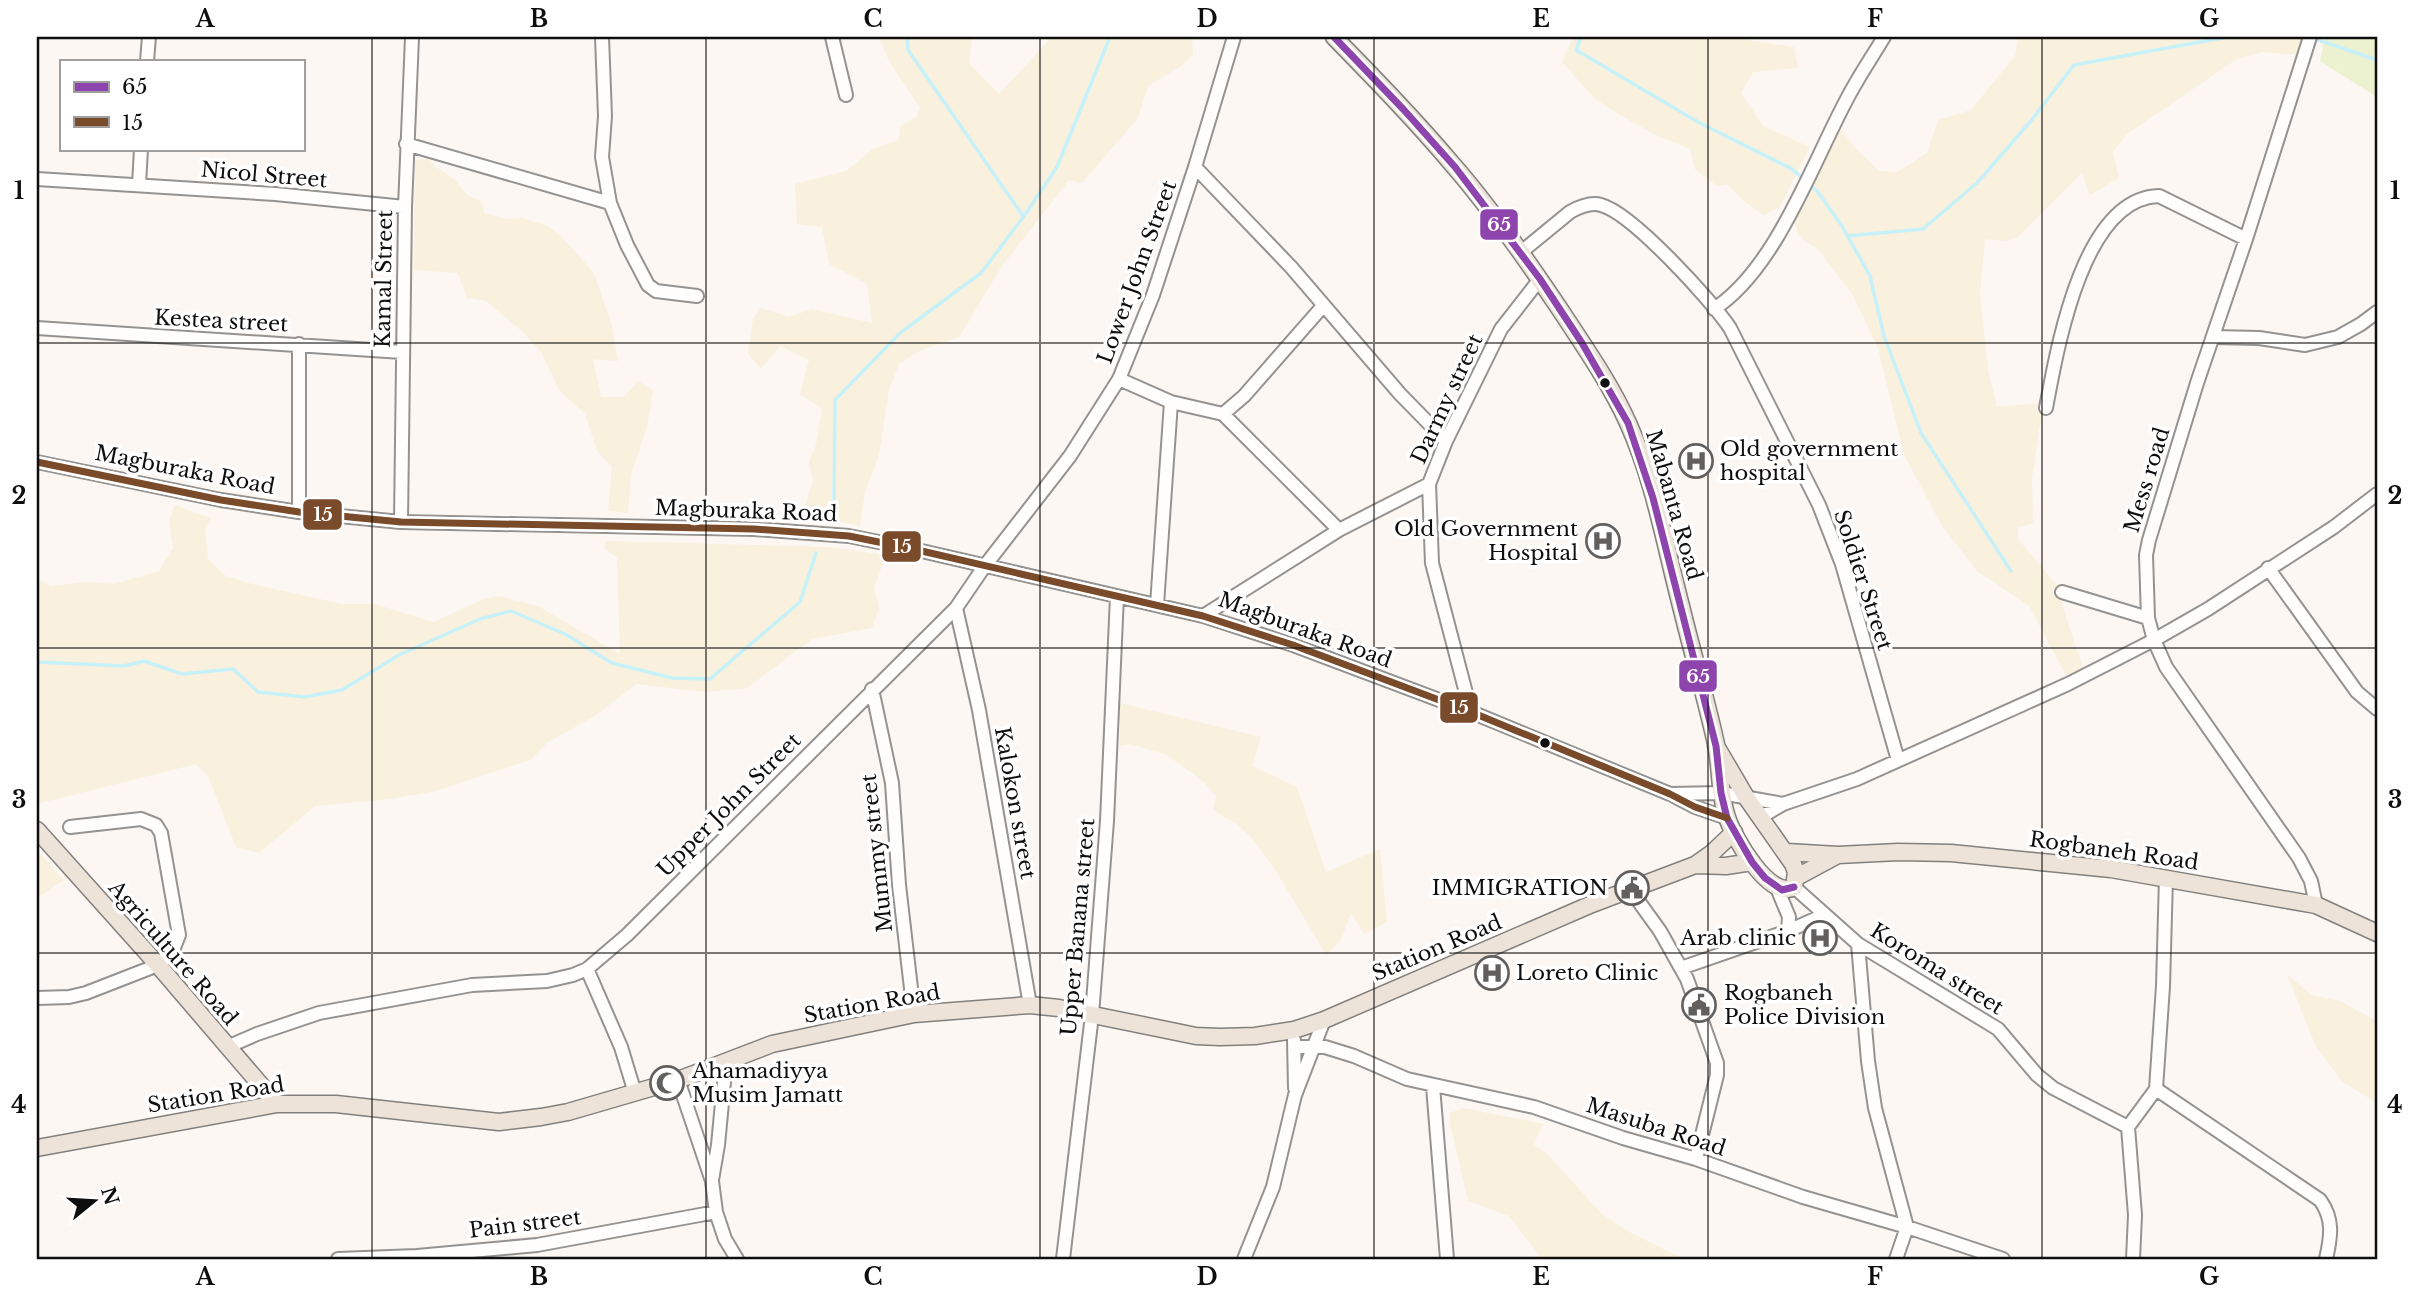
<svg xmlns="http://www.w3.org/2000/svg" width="2414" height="1296" viewBox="0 0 2414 1296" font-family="'Libre Baskerville',serif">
<rect width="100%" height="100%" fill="#fcf7f2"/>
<!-- farmland -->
<path fill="#f9f0de" d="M 879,37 L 972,37 L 969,63 L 999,94 L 1052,37 L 1192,37 L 1193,55 L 1180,67 L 1148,86 L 1138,118 L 1082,183 L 1069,180 L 1002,266 L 959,337 L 921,350 L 899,364 L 889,390 L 879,455 L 865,492 L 860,526 L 802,514 L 813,481 L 809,462 L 816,445 L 822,409 L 800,394 L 809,360 L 780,346 L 761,369 L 748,354 L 753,319 L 761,308 L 789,317 L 812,309 L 872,323 L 867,284 L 829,264 L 822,227 L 797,224 L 795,184 L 846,171 L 873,149 L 899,140 L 900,126 L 916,117 L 920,108 L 889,61 Z
M 1573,37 L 1745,37 L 1747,40 L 1794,47 L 1798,68 L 1753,72 L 1741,93 L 1763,126 L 1810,147 L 1779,208 L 1764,215 L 1744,201 L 1727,184 L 1717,186 L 1695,169 L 1690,149 L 1660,137 L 1621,116 L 1594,98 L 1562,62 Z
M 2018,37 L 2303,37 L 2299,55 L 2263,52 L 2237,59 L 2127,134 L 2113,152 L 2119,178 L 2090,195 L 2082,173 L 2018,237 L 2005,241 L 1985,239 L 1980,293 L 1988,370 L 1997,407 L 2038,403 L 2041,418 L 2032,478 L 2033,523 L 2018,528 L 2018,539 L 2055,583 L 2084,671 L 2068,679 L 2029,606 L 1977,571 L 1942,526 L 1904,455 L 1878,348 L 1852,294 L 1818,249 L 1802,239 L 1791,217 L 1841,129 L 1855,148 L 1879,171 L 1897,172 L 1927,153 L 1938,120 L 1971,110 L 2015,56 Z
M 429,159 L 436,167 L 454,179 L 467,195 L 482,201 L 484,213 L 507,219 L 522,218 L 545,225 L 560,235 L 594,273 L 612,326 L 618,361 L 593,359 L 601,397 L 624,397 L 638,381 L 653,390 L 647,427 L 631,475 L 628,513 L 608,511 L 612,467 L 597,451 L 585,414 L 559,390 L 541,352 L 524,333 L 486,301 L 467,298 L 458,273 L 414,270 L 415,160 Z
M 174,505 L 211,518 L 205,531 L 208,559 L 226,576 L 252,584 L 342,604 L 375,604 L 433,622 L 484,599 L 499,596 L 538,606 L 620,654 L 617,558 L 604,548 L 606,541 L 829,547 L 886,555 L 874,587 L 879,609 L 872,628 L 812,639 L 747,688 L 705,692 L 636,684 L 595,716 L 548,742 L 530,760 L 436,791 L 390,799 L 315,806 L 259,853 L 236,847 L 208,776 L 196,764 L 37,804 L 37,579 L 51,586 L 86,582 L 114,584 L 159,571 L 173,548 L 169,522 Z
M 1120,703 L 1261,737 L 1252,766 L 1297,787 L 1326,872 L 1380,849 L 1387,922 L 1364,934 L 1351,913 L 1341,940 L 1326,955 L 1276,871 L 1252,838 L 1236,823 L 1225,818 L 1213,809 L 1216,796 L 1204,782 L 1167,755 L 1130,744 L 1120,746 Z
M 37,850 L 64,880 L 37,898 Z
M 2287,974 L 2311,995 L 2340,1001 L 2377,1021 L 2377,1103 L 2342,1081 L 2316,1047 Z
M 1463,1108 L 1544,1124 L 1533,1144 L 1546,1153 L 1602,1214 L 1631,1233 L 1683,1259 L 1542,1259 L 1509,1216 L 1468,1201 L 1450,1123 L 1450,1113 Z"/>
<!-- green -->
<path fill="#ecf1d0" d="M 2325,37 L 2377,37 L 2377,97 L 2320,61 Z"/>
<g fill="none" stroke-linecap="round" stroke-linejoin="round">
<!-- stream -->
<path stroke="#c7f1f8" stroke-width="3.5" d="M 907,37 L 908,50 L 1023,216
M 1581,37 L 1576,50 L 1698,122 L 1792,169 L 1817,191 L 1842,226 L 1870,276 L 1884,336 L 1921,433 L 2011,571
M 2313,38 L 2377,60
M 1847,236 L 1923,229 L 1977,183 L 2030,122 L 2074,65 L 2227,37
M 830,514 L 834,501 L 835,400 L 900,333 L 981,273 L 1024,216 L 1057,167 L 1110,37
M 37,662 L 124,666 L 144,661 L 182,674 L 233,669 L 258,692 L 305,697 L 342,690 L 399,655 L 480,619 L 511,611 L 565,634 L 612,663 L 672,678 L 710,679 L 800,602 L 816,553"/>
<!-- minor casing -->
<g stroke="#959391" stroke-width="16">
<path id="minor" d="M 602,37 L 605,116 L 602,157 L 610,203 L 627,245 L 648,285 L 656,291 L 697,296
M 832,37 L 846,95
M 2310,37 L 2246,239 L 2197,383 L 2149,540 L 2146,555 L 2148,618 L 2154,640 L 2166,667 L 2299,858 L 2311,881 L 2316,905
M 147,61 L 149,37
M 406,144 L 610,203
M 1195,167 L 1291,267 L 1400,394 L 1446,441
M 37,179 L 275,194 L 405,207
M 139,184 L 141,149
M 1520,253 L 1570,212 C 1579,207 1591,202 1601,205 C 1632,213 1712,301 1730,328 L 1819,505 L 1842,564 L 1898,760
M 1714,309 C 1777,268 1813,161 1848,97 C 1859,76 1872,57 1884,37
M 37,328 L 402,352
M 2213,337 L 2259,338 L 2305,345 L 2338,337 L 2361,324 L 2377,312
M 299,344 L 299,512
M 1119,379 L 1171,402 L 1223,414 L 1339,530
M 2046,408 C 2057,350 2082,198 2159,196 L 2246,239
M 1223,414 L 1244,396 L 1323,306
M 37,462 L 221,500 L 299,512 L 401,522 L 754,529 L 849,536 L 913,549 L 1203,616 L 1293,645 L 1471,712 L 1670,794 L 1695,807 L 1727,818
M 401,522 L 405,207 L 412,37
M 2268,568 L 2357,692 L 2377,709
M 2062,592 L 2148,618
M 1157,605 L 1171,402
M 956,608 L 979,710 L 1030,1005
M 1203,616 L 1339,530 L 1429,484
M 872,689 L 892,783 L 899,885 L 914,1014
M 1471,712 L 1432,563 L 1429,484 L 1446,441 L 1501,329 L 1540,279
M 1670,794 L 1721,793 L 1783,804
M 1761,817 L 1783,804 L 1857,779 L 2068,684 L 2154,640 L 2208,609 L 2334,527 L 2377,494
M 1794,887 L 1858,944 L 1998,1029 L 2037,1075 L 2053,1088 L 2128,1127
M 1629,888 L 1660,931 L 1687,979 L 1717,1063 L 1717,1075 L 1696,1159
M 1777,888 L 1789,917 L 1788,931
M 1858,944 L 1868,1061 L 1875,1108 L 1907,1227 L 1896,1259
M 1681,968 L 1788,931 L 1824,915
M 587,969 L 621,1047 L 635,1093
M 37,998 L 69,997 L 86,993 L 158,965 L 173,950 L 179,935 L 161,833 L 156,825 L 141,819 L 70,827
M 1294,1040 L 1295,1088
M 227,1047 L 257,1034 L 319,1013 L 472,985 L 547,981 L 573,975 L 587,969 L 627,935 L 956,608 L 984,567 L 1070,456 L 1119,379 L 1153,295 L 1195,167 L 1234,37
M 1295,1047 L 1325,1047 L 1354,1056 L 1407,1079 L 1534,1107 L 1623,1138 L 1696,1159 L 1803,1197 L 1907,1227 L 2003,1259
M 678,1080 L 712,1181 L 716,1212 L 725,1239 L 737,1259
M 1433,1086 L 1447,1259
M 2156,1089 L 2320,1200 C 2334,1219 2331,1237 2326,1259
M 712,1180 L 718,1145 L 726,1061
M 338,1259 L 417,1256 L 537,1245 L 716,1212
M 1063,1259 L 1092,1015 L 1107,821 L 1117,596
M 1244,1259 L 1273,1187 L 1295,1095 L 1324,1020
M 2133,1259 L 2135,1215 L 2128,1127 L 2156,1089 L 2163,986 L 2166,878"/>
</g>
<!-- major casing -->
<g stroke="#82807e" stroke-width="19">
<path id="major" d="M 1334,37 C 1375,79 1415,120 1453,165 C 1493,211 1529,263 1563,314 C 1586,349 1611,385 1628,423 C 1654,480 1665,545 1681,606 C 1692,652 1706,698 1716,744 C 1721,768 1719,794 1727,817 C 1733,837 1770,901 1794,887 L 1796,872 L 1793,864 L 1746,797 L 1716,746
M 37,830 L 158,965 L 277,1104
M 1787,852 L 1838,855 L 1898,852 L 1951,853 L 2111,869 L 2316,905 L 2377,933
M 1695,865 L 1726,866 L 1752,862
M 1797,877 L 1836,856
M 37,1148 L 277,1104 L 336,1104 L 499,1122 L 541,1117 L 568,1112 L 678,1080 L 772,1044 L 914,1014 L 1030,1005 L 1059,1008 L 1196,1036 L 1220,1037 L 1255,1036 L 1294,1030 L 1324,1020 L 1592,904 L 1695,865 L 1712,853 L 1734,832"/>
</g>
<!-- minor -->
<use href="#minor" stroke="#fffefd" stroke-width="12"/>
<!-- major -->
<use href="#major" stroke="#ede3d8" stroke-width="16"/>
<!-- bus-1 casing -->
<g stroke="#fff" stroke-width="12">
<path id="bus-1" d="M 1334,37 L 1404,110 L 1455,167 L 1496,221 L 1540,279 L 1582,343 L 1628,423 L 1653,498 L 1716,746 L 1721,793 L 1727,818 L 1752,862 L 1765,878 L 1782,890 L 1794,887"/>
</g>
<!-- bus-2 casing -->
<g stroke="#fff" stroke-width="12">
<path id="bus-2" d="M 37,462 L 221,500 L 299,512 L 401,522 L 754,529 L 849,536 L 913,549 L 1203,616 L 1293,645 L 1471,712 L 1670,794 L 1695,807 L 1727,818"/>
</g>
<!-- bus-1 -->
<use href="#bus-1" stroke="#8e44ad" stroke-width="7"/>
<!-- bus-2 -->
<use href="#bus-2" stroke="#7a4b2a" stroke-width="7"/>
</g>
<!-- grid -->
<path fill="none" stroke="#0e0e0e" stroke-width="2" stroke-opacity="0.55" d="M 372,37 L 372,1259M 706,37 L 706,1259M 1040,37 L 1040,1259M 1374,37 L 1374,1259M 1708,37 L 1708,1259M 2042,37 L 2042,1259M 37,343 L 2377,343M 37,648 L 2377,648M 37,953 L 2377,953"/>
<!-- icons -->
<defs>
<g id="hospital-ring" transform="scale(1.75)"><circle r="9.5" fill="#fff" stroke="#61605e" stroke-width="1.5"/><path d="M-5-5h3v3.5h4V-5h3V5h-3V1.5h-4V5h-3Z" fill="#61605e"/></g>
<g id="civic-ring" transform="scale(1.75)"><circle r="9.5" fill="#fff" stroke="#61605e" stroke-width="1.5"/><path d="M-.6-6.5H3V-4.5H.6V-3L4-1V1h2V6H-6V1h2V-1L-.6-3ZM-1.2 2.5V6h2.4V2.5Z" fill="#61605e"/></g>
<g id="mosque-ring" transform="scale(1.75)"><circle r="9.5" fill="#fff" stroke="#61605e" stroke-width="1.5"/><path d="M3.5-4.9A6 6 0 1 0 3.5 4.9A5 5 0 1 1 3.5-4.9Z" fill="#61605e"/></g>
</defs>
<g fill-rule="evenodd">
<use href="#hospital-ring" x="1696" y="461"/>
<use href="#hospital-ring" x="1603" y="541"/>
<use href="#civic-ring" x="1632" y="888"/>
<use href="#hospital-ring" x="1820" y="938"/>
<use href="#hospital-ring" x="1492" y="973"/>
<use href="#civic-ring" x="1699" y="1005"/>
<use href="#mosque-ring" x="667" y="1083"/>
</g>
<!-- markers -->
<g fill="#0e0e0e" stroke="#fff" stroke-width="2.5">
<circle cx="1605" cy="383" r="6"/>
<circle cx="1545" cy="743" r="6"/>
</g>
<g text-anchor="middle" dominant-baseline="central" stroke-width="7" stroke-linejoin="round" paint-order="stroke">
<!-- street labels -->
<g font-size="21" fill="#0e0e0e" stroke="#fff">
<text transform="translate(264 175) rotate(5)">Nicol Street</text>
<text transform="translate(1137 272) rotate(-70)">Lower John Street</text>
<text transform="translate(384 279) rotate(-89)">Kamal Street</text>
<text transform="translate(221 321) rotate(3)">Kestea street</text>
<text transform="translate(1447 399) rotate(-65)">Darmy street</text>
<text transform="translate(185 470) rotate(11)">Magburaka Road</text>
<text transform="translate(2147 480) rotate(-73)">Mess road</text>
<text transform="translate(1674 505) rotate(74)">Mabanta Road</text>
<text transform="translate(746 511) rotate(2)">Magburaka Road</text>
<text transform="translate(1863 580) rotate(72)">Soldier Street</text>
<text transform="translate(1305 630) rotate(20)">Magburaka Road</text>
<text transform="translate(1015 803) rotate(80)">Kalokon street</text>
<text transform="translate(729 805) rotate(-45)">Upper John Street</text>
<text transform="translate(2114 851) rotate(8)">Rogbaneh Road</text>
<text transform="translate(877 853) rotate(-96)">Mummy street</text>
<text transform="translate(1078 927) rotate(-85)">Upper Banana street</text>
<text transform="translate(1437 948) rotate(-23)">Station Road</text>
<text transform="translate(173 953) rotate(49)">Agriculture Road</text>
<text transform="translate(1937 969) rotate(32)">Koroma street</text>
<text transform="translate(872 1004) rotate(-10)">Station Road</text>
<text transform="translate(216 1095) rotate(-9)">Station Road</text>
<text transform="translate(1656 1127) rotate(18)">Masuba Road</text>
<text transform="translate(525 1224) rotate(-7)">Pain street</text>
</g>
<!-- poi labels -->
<g font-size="21" fill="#0e0e0e" stroke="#fff" text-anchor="start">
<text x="1720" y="449">Old government<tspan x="1720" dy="24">hospital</tspan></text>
<text x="1578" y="529" text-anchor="end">Old Government<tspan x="1578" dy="24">Hospital</tspan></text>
<text x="1608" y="888" text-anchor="end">IMMIGRATION</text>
<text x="1796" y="938" text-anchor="end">Arab clinic</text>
<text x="1516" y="973">Loreto Clinic</text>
<text x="1724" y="993">Rogbaneh<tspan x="1724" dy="24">Police Division</tspan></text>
<text x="692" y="1071">Ahamadiyya<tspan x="692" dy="24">Musim Jamatt</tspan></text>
</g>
</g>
<g stroke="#fff" stroke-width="2.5">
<rect x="1479" y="208" width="40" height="33" rx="7" fill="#8e44ad"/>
<rect x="302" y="498" width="41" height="33" rx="7" fill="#7a4b2a"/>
<rect x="881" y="530" width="41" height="33" rx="7" fill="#7a4b2a"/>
<rect x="1678" y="659" width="40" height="34" rx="7" fill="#8e44ad"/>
<rect x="1439" y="691" width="40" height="33" rx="7" fill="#7a4b2a"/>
</g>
<g font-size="19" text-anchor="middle" font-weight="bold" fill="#fff">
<text x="1499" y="231">65</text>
<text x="323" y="521">15</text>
<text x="902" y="553">15</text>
<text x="1698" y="683">65</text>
<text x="1459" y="714">15</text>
</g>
<!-- border -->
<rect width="2414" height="1296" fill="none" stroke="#ffffff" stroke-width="77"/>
<!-- legend -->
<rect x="60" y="60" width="245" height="91" fill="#ffffff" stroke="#9f9f9f" stroke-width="2"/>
<rect x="74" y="82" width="35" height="10" fill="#8e44ad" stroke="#9f9f9f" stroke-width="2"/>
<text x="122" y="94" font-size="21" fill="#0e0e0e">65</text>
<rect x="74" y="117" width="35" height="10" fill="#7a4b2a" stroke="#9f9f9f" stroke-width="2"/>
<text x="122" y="130" font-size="21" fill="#0e0e0e">15</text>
<!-- north arrow -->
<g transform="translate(94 1201) rotate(72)" stroke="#ffffff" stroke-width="5" paint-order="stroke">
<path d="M0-5L12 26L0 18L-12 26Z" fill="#0e0e0e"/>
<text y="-10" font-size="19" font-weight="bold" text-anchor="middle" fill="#0e0e0e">N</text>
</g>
<rect x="38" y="38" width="2338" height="1220" fill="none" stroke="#0e0e0e" stroke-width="2.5"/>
<g font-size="23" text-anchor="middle" font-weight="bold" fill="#0e0e0e">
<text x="205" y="27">A</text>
<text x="539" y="27">B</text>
<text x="873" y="27">C</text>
<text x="1207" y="27">D</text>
<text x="1541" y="27">E</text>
<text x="1875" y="27">F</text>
<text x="2209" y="27">G</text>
<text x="19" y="199">1</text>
<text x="2395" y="199">1</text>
<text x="19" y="504">2</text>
<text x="2395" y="504">2</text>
<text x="19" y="808">3</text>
<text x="2395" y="808">3</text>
<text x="19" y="1113">4</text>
<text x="2395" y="1113">4</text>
<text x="205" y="1285">A</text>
<text x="539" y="1285">B</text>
<text x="873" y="1285">C</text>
<text x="1207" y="1285">D</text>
<text x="1541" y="1285">E</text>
<text x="1875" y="1285">F</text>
<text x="2209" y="1285">G</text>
</g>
</svg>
